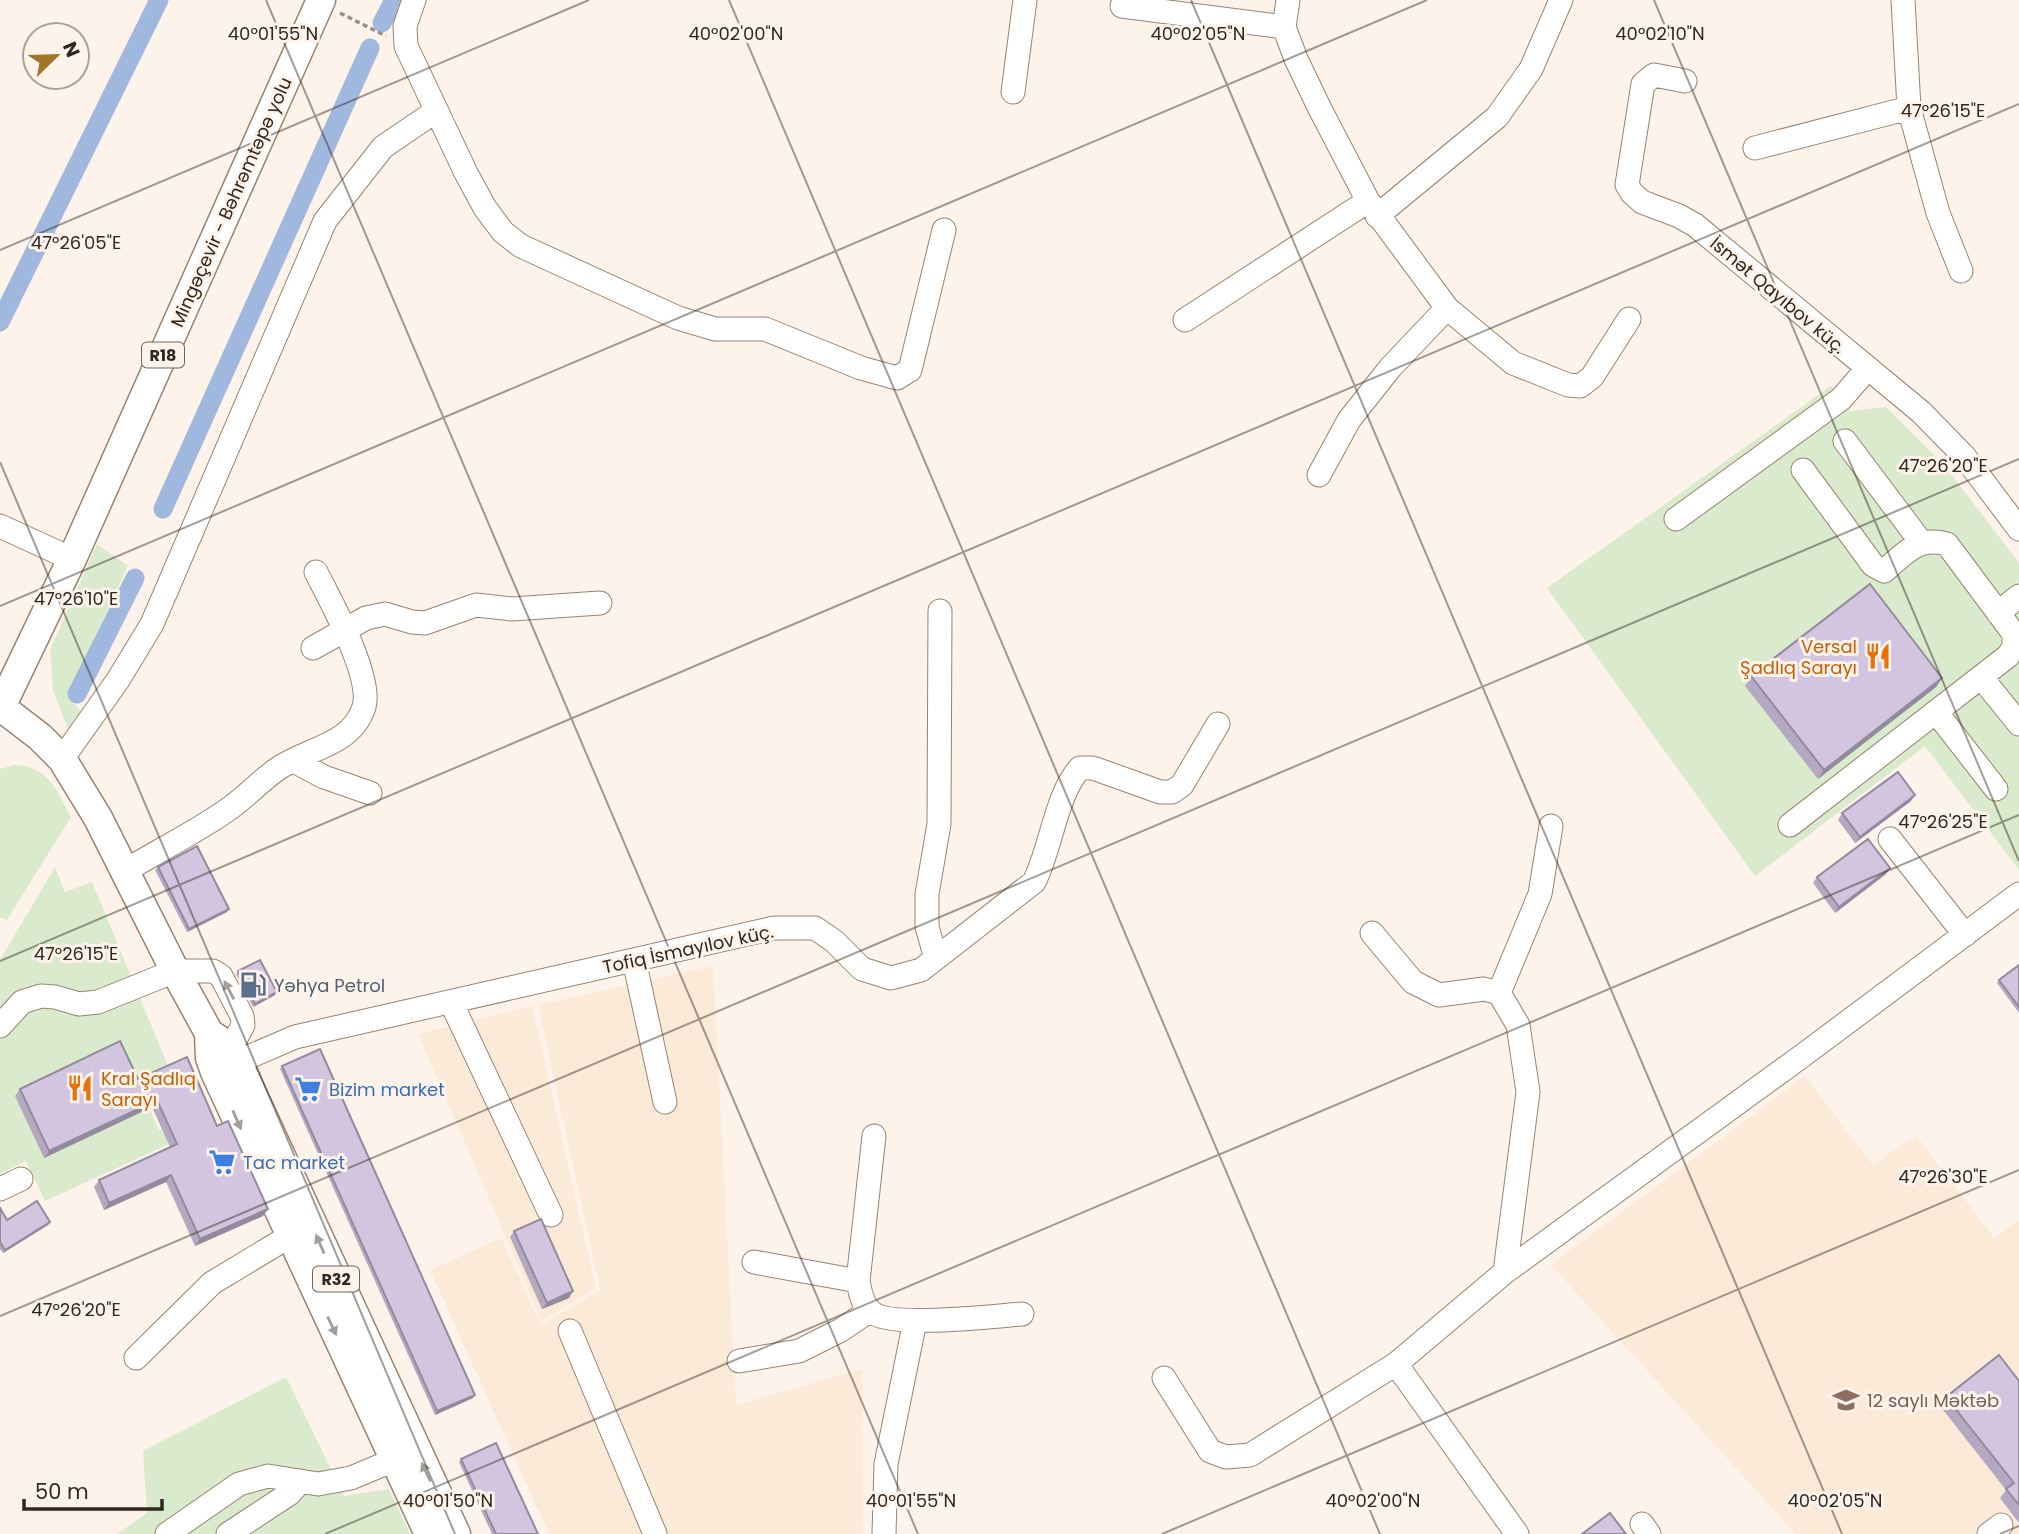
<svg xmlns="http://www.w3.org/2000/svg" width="2019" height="1534" viewBox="0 0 2019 1534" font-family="Poppins,sans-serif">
<rect width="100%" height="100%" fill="#fdf3ea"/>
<!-- built -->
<path fill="#fcead9" d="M 713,966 L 736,1405 L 862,1369 L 863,1534 L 549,1534 L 430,1270 L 501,1238 L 541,1325 L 600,1290 L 538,1005 Z
M 532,1006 L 596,1288 L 542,1321 L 418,1034 Z
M 1805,1076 L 1873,1165 L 1916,1135 L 1994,1238 L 2019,1220 L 2019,1534 L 1796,1534 L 1551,1265 Z"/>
<!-- green -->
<path fill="#d9eacd" d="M 1831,386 L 1851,411 L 1886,407 L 1945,466 L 2019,563 L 2019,870 L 1925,746 L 1755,876 L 1547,588 Z
M 97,544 L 128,566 L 67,696 L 81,711 L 68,729 L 53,690 L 50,650 Z
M 14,765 C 49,766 56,790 71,817 L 7,920 L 0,917 L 0,769 Z
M 55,867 L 65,892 L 92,882 L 168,1066 L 137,1081 L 159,1130 L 196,1114 L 202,1129 L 45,1201 L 26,1161 L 0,1174 L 0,960 Z
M 286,1377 L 344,1496 L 389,1489 L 410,1534 L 117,1534 L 147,1513 L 143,1451 Z"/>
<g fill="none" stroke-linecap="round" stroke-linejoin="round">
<!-- canal -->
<path stroke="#a1b8de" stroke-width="19" d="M 382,23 L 394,0
M 0,322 L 159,0
M 163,509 L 370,48
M 77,694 L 135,578"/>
<!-- minor casing -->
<g stroke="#99836e" stroke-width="25">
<path id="minor" d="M 414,0 L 405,26 L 406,46 L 466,173 L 485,208 L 503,232 L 521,246 L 678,318 L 715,329 L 765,329 L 861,368 L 897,378 L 910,370 L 944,230
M 1288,0 L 1284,27 L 1296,59 L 1320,109 L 1368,201 L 1447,308 L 1513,363 L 1568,385 L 1580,386 L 1592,377 L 1629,319
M 1903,0 L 1909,108 L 1938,213 L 1961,271
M 1122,6 L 1284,27
M 1685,81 L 1654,75 L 1643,84 L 1627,185 L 1632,193 L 1642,202 L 1679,216 L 1695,225 L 1921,412 L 1964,456 L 2019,529
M 1013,92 L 1025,0
M 1755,148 L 1909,108
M 1377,216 L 1497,117 L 1531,69 L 1561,0
M 1185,320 L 1368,201
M 1845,441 L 1921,542
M 1319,475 L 1349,420 L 1390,368 L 1447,308
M 1676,519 L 1841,399 L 1867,369
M 0,526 L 72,559
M 1998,613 L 2019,596
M 313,648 L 366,618 L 385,614 L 412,622 L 425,623 L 476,605 L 512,609 L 600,603
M 1981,677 L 2019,724
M 1936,712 L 1996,789
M 62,759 L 118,680 L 152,624 L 325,221 L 383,147 L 436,111
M 294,761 L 324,777 L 370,793
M 1790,825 L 2008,656 L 2014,647 L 2014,634 L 1947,544 C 1917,536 1906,553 1884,571 L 1873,565 L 1803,470
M 1890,839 L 1965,935
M 125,871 C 158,851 194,833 226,811 C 244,799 258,783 276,770 C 306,748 351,747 364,707 C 373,677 330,600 316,572
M 936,958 L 927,927 L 927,894 L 939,824 L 940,611
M 634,960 L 665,1102
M 1499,993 L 1540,894 L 1551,826
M 451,1002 L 551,1215
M 0,1026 L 22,1002 L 41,996 L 55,997 L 79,1004 L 98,1002 L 175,971 L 213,971 L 221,976 L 242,1016 L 243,1025 L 231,1048
M 221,1069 L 295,1037 L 774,928 L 815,928 L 834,941 L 862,969 L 891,978 L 921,970 L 1034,882 C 1051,849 1056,794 1080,768 L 1093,768 L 1160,792 L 1172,792 L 1182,785 L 1218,724
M 874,1136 L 858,1281 C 860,1291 862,1304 870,1311 C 888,1329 994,1316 1022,1314
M 0,1189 L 21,1179
M 754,1262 L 858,1281
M 1505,1272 L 1802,1056 L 2019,894
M 570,1331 L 655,1534
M 136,1358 L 212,1283 L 290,1236
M 739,1361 L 799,1351 L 841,1330 L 869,1311
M 1396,1364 L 1517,1534
M 1164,1378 L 1210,1451 L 1226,1457 L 1250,1455 L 1396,1364 L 1505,1272 L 1528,1092 L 1518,1025 L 1499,993 L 1484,989 L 1439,995 L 1413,982 L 1372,933
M 1642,1524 L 1649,1534
M 167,1534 L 239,1484 L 268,1476 L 318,1484 L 351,1478 L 394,1460
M 228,1534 L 289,1494 L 301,1481
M 884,1534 L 886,1464 L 915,1321
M 1989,1534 L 2001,1525"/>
</g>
<!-- major casing -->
<g stroke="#99836e" stroke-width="31">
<path id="major" d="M 1,707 L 40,737 L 62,759 L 98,818 L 175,971 L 209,1033 L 231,1048 L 456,1534
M 0,709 L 72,559 L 321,0
M 209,1033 L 210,1058 L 215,1072 L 429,1534"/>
</g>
<!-- path -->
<path stroke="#988f86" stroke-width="3.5" stroke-dasharray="5 3.5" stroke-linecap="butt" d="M 340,13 L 386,36"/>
<!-- minor -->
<use href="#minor" stroke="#fff" stroke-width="23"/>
<!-- major -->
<use href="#major" stroke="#fff" stroke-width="28"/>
</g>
<!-- wall -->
<path fill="#b5a9c1" d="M 1751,676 L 1942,678 L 1936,687 L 1818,779 L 1745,686 Z
M 1911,801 L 1855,843 L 1838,820 L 1842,813 Z
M 158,867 L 227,912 L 187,932 L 155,870 Z
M 1886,874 L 1835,913 L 1813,883 L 1817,877 Z
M 2019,965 L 2019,1013 L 1997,983 L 1999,980 Z
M 238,971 L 275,995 L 253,1007 L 236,974 Z
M 282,1066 L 473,1398 L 435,1415 L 280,1069 Z
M 138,1079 L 217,1126 L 268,1209 L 263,1216 L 195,1246 L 166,1182 L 104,1210 L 94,1187 L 99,1180 L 170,1147 L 152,1107 L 44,1158 L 15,1096 L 20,1089 Z
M 0,1208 L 7,1220 L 50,1222 L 48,1225 L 3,1253 L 0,1249 Z
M 514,1231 L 569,1298 L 542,1309 L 510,1237 Z
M 2019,1381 L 2019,1523 L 2000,1498 L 2006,1490 L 1940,1406 L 1946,1397 Z
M 461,1459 L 538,1534 L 492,1534 L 459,1462 Z"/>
<!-- shaded-wall -->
<path fill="#948a9d" d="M 1942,678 L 1936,687 L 1818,779 L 1824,770 Z
M 1915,795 L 1911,801 L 1855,843 L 1860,837 Z
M 1890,868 L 1886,874 L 1835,913 L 1839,907 Z
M 229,909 L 227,912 L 187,932 L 189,929 Z
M 277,992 L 275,995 L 253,1007 L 255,1004 Z
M 157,1100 L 152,1107 L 44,1158 L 49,1151 Z
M 171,1175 L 166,1182 L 104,1210 L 109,1203 Z
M 268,1209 L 263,1216 L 195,1246 L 200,1239 Z
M 50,1222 L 48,1225 L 3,1253 L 5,1250 Z
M 573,1291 L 569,1298 L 542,1309 L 547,1303 Z
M 475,1395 L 473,1398 L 435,1415 L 437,1411 Z"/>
<!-- building -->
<path fill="#d3c5e0" stroke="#948a9d" stroke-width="2" d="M 1870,584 L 1942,678 L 1824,770 L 1751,676 Z
M 1898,772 L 1915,795 L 1860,837 L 1842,813 Z
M 1868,839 L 1890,868 L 1839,907 L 1817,877 Z
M 197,846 L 229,909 L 189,929 L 158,867 Z
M 260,960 L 277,992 L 255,1004 L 238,971 Z
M 2019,965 L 2019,1007 L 1999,980 Z
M 120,1041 L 138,1079 L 187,1057 L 217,1126 L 228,1121 L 268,1209 L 200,1239 L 171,1175 L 109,1203 L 99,1180 L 177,1144 L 157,1100 L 49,1151 L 20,1089 Z
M 320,1049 L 475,1395 L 437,1411 L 282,1066 Z
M 37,1201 L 50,1222 L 5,1250 L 0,1242 L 0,1208 L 7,1220 Z
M 541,1219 L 573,1291 L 547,1303 L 514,1231 Z
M 1999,1355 L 2019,1381 L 2019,1505 L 2006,1489 L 2014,1483 L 1946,1397 Z
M 496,1443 L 538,1534 L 496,1534 L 461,1459 Z
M 1610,1513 L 1626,1534 L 1582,1534 Z"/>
<!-- one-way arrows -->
<defs><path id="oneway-solid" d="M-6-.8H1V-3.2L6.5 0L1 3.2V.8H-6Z" transform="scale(1.75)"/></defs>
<g fill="#a29e9a">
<use href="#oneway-solid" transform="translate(229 990) rotate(-118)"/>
<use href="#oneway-solid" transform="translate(237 1120) rotate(66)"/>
<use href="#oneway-solid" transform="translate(320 1244) rotate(-114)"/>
<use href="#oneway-solid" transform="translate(332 1326) rotate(65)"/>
<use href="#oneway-solid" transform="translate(426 1472) rotate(-115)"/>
</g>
<!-- ticks -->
<path fill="none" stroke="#30271f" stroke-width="2" stroke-opacity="0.45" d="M 266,0 L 918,1534M 729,0 L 1380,1534M 1191,0 L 1842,1534M 1654,0 L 2019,861M 0,250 L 589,0M 0,462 L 455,1534M 0,606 L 1427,0M 0,961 L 2019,104M 0,1316 L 2019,459M 325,1534 L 2019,815M 1162,1534 L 2019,1170M 2000,1534 L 2019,1526"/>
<!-- icons -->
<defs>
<g id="restaurant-bare" transform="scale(2.1)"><path d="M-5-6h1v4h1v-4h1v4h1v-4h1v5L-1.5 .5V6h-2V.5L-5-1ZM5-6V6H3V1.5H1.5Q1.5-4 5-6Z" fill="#e8710a" stroke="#fdf3ea" stroke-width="2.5" paint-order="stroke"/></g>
<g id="fuel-bare" transform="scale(2.1)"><path d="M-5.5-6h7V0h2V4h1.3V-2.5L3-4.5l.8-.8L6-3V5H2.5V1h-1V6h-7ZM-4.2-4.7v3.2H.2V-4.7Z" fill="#5c6f8a" stroke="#fdf3ea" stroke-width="2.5" paint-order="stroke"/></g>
<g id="supermarket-bare" transform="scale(2.1)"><path d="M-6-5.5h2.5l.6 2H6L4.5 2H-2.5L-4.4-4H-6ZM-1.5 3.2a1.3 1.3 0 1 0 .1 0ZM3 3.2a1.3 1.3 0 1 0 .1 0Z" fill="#3f7fe0" stroke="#fdf3ea" stroke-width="2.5" paint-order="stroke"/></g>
<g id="school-bare" transform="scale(2.1)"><path d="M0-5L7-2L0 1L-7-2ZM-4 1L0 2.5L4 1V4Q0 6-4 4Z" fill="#8d6e63" stroke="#fdf3ea" stroke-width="2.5" paint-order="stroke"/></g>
</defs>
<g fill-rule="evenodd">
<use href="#restaurant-bare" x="1878" y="656"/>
<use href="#fuel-bare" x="253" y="985"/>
<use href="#restaurant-bare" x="80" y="1088"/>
<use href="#supermarket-bare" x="308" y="1089"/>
<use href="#supermarket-bare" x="222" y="1162"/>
<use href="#school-bare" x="1846" y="1400"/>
</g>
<g text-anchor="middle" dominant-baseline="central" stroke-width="6" stroke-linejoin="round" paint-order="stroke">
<!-- shield labels -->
<g fill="#fdf3ea" stroke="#6e645c" stroke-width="2">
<rect x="142" y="342.5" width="42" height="25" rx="5"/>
<rect x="313" y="1266.5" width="46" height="25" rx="5"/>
</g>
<g font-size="16" font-weight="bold" fill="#30271f">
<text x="163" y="355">R18</text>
<text x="336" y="1279">R32</text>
</g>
<!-- street labels -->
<g font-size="18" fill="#30271f" stroke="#fdf3ea">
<text transform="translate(231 202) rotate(-66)">Mingəçevir - Bəhrəmtəpə yolu</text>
<text transform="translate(1778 295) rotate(40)">İsmət Qayıbov küç.</text>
<text transform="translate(688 949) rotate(-12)">Tofiq İsmayılov küç.</text>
</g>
<!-- food labels -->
<g font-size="18" fill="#c56008" stroke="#fdf3ea" text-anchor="end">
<text x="1857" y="646">Versal<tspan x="1857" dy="21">Şadlıq Sarayı</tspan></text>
<text x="101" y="1078" text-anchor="start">Kral Şadlıq<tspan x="101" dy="21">Sarayı</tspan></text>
</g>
<!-- service labels -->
<g font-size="18" fill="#4e5e75" stroke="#fdf3ea" text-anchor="start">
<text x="274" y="985">Yəhya Petrol</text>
</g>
<!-- shop labels -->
<g font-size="18" fill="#366cbe" stroke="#fdf3ea" text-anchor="start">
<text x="329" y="1089">Bizim market</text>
<text x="243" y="1162">Tac market</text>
</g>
<!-- education labels -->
<g font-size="18" fill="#785e54" stroke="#fdf3ea" text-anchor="start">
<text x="1867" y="1400">12 saylı Məktəb</text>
</g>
</g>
<g font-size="18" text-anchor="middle" fill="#30271f" stroke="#fdf3ea" stroke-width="6" stroke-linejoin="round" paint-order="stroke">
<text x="273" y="40">40°01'55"N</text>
<text x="736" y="40">40°02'00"N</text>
<text x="1198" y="40">40°02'05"N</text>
<text x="1660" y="40">40°02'10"N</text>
<text x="1943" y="117">47°26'15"E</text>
<text x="76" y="249">47°26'05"E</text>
<text x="1943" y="472">47°26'20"E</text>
<text x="76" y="605">47°26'10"E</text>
<text x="1943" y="828">47°26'25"E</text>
<text x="76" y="960">47°26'15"E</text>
<text x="1943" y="1183">47°26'30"E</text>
<text x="76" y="1316">47°26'20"E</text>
<text x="448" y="1507">40°01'50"N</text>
<text x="911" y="1507">40°01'55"N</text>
<text x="1373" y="1507">40°02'00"N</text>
<text x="1835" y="1507">40°02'05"N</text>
</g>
<!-- north arrow -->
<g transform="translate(56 56) rotate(67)"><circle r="33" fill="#fdf3ea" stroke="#aba199" stroke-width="2"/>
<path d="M0-5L12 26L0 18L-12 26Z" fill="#a47429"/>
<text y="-10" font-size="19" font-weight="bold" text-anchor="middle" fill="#30271f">N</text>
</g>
<!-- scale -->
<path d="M24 1499v10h138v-10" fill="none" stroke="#30271f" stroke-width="3.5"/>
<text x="35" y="1499" font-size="21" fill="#30271f" stroke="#fdf3ea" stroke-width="5" paint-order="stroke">50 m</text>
</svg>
